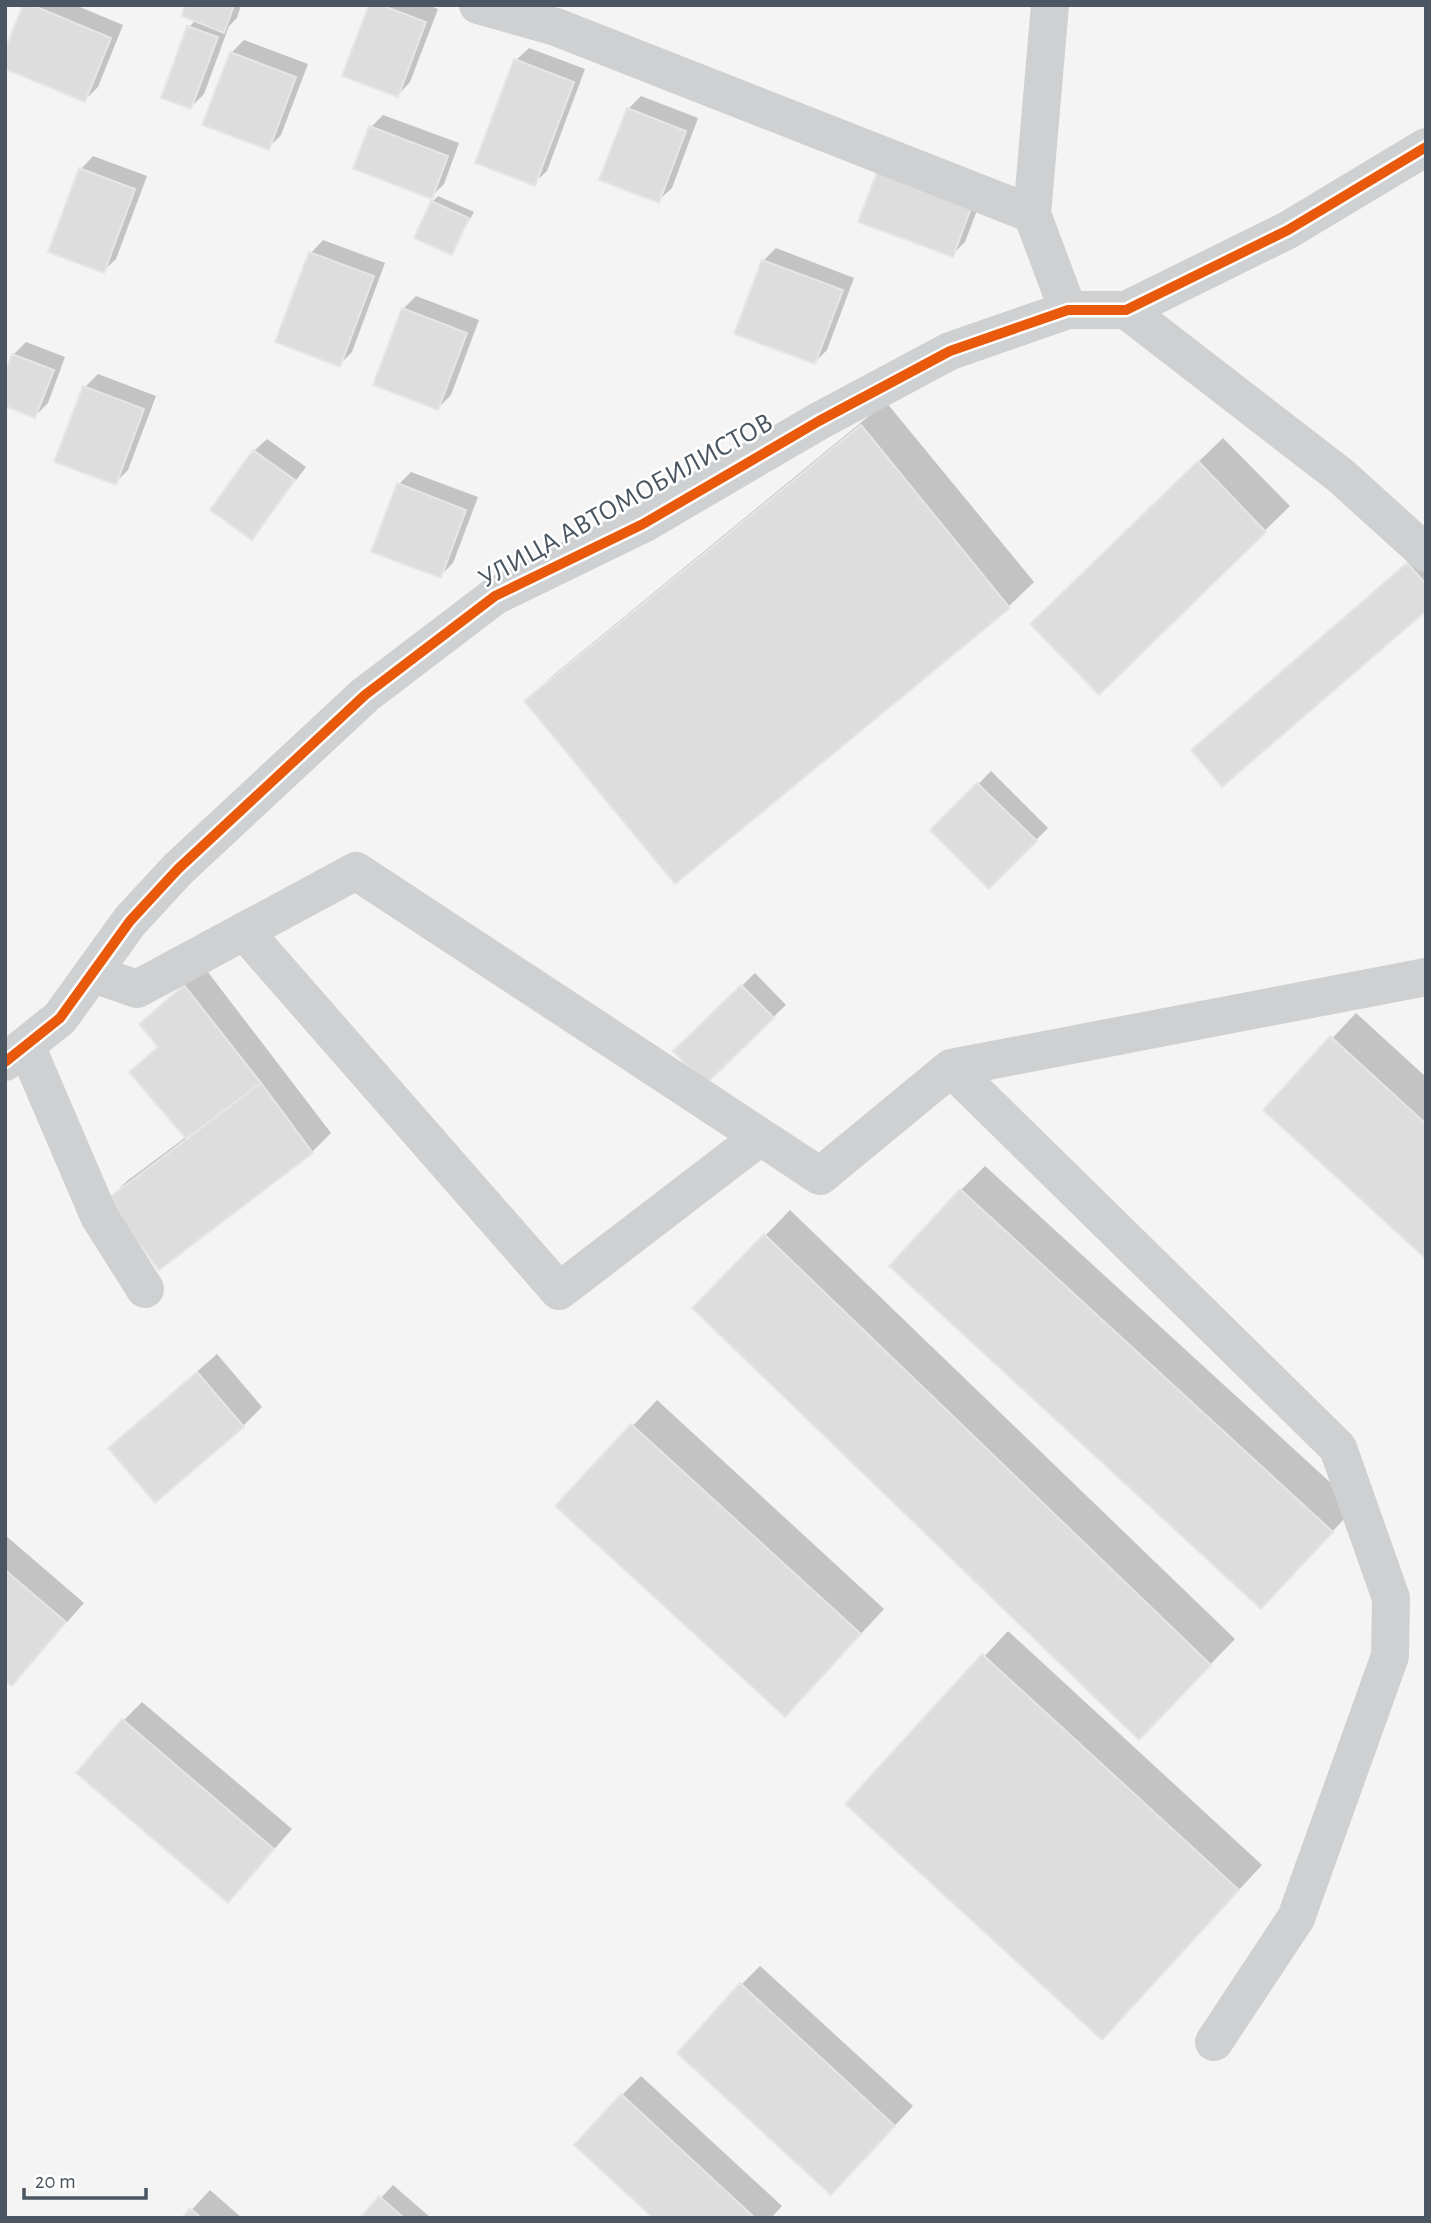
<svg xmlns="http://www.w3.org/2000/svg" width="1431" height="2223" viewBox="0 0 1431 2223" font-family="'Alegreya Sans',sans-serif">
<rect width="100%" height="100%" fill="#f4f4f4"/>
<!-- shadow -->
<path fill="#0003" d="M 25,5 L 75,5 L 123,25 L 98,87 L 85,100 Z
M 187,5 L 241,5 L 237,18 L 229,26 L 204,94 L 191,107 L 189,27 L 196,20 Z
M 371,5 L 427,5 L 438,9 L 410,82 L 398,95 Z
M 244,40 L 308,64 L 281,135 L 268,148 L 231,53 Z
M 529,48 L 585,69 L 547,171 L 534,183 L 516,60 Z
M 641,96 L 698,118 L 672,188 L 659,200 L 628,109 Z
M 383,115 L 459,143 L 444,184 L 431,197 L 371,127 Z
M 93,156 L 147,176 L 116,259 L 103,271 L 81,169 Z
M 984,192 L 965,242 L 952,255 L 861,221 Z
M 438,196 L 474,212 L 451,253 L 432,202 Z
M 323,240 L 385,263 L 352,352 L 339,365 L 277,341 L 311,253 Z
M 776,248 L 854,278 L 827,350 L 815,362 L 763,261 Z
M 416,296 L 479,320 L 451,395 L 438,408 L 403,309 Z
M 26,342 L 65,357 L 48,403 L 35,416 L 13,355 Z
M 98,374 L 156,396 L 128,470 L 115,483 L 85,387 Z
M 886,402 L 1034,582 L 1009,606 L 675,882 L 527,701 L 551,677 Z
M 1223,438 L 1290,506 L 1099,692 L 1057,599 Z
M 267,439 L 306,467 L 252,538 L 254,451 Z
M 411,472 L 478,497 L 453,563 L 440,576 L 399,484 Z
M 1426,546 L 1426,609 L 1193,750 L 1212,731 Z
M 991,771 L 1048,828 L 989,887 L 933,830 Z
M 204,967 L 331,1133 L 312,1152 L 159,1268 L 108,1200 L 127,1181 L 186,1137 L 131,1072 L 159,1046 L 141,1024 Z
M 755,973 L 786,1005 L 705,1082 L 675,1051 Z
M 1356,1013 L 1426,1077 L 1426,1257 L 1265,1110 Z
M 985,1166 L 1356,1506 L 1286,1582 L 961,1190 Z
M 790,1210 L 1235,1639 L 1163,1713 L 695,1308 Z
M 217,1354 L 262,1407 L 243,1426 L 110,1448 Z
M 657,1400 L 884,1609 L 809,1690 L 558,1506 Z
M 5,1535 L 84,1603 L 12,1684 L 5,1679 Z
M 1008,1631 L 1262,1865 L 1102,2038 L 847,1804 Z
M 142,1702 L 292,1829 L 228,1901 L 123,1721 Z
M 760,1966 L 913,2106 L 850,2174 L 741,1985 Z
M 641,2076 L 782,2206 L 771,2218 L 656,2218 L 622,2095 Z
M 393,2185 L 431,2218 L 362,2218 Z
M 210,2190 L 242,2218 L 184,2218 Z"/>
<!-- building -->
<path fill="#ddddde" stroke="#e5e6e7" stroke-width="2" d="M 23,5 L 32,5 L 111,38 L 85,102 L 5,69 L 5,50 Z
M 185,5 L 234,5 L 224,33 L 182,16 Z
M 369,5 L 381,5 L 426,22 L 398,97 L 342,76 Z
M 187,26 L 218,37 L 191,109 L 161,98 Z
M 230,52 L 296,77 L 269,150 L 202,125 Z
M 514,59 L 574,82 L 535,186 L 475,163 Z
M 627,108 L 686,131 L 659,203 L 599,180 Z
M 369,126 L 448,156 L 432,199 L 353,169 Z
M 79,168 L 135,189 L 104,273 L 48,252 Z
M 878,170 L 972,205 L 953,257 L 858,222 Z
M 431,201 L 469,218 L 452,255 L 414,238 Z
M 309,252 L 374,276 L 340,367 L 275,342 Z
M 762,260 L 843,290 L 815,364 L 734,334 Z
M 402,308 L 467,333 L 438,410 L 373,385 Z
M 12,354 L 54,370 L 35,418 L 5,406 L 5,372 Z
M 83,386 L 144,409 L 116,485 L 54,462 Z
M 861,425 L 1010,608 L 675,884 L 524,701 Z
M 253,450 L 295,480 L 252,540 L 210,510 Z
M 1198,461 L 1266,532 L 1099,695 L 1030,624 Z
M 397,483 L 466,510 L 441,578 L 371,552 Z
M 1407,563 L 1426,584 L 1426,611 L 1222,787 L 1191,750 Z
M 977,783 L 1037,841 L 989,889 L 930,830 Z
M 184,985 L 261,1083 L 186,1139 L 129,1072 L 158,1047 L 139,1024 Z
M 741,985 L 774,1018 L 705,1085 L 673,1051 Z
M 1330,1036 L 1426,1124 L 1426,1259 L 1263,1110 Z
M 261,1083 L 313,1153 L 159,1270 L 106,1200 Z
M 960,1189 L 1333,1532 L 1261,1609 L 889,1266 Z
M 764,1234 L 1211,1665 L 1139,1740 L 692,1308 Z
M 197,1372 L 244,1427 L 155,1503 L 108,1448 Z
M 631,1424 L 861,1634 L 785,1717 L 555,1506 Z
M 5,1570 L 66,1622 L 12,1686 L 5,1681 Z
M 982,1654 L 1239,1890 L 1102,2040 L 845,1804 Z
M 122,1719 L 274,1849 L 228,1903 L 76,1773 Z
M 740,1983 L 895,2126 L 831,2195 L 677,2053 Z
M 621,2094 L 755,2218 L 653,2218 L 574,2145 Z
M 379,2196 L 404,2218 L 360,2218 Z
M 190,2208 L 201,2218 L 182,2218 Z"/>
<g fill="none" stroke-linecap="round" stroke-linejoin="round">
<!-- minor -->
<path stroke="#ced0d2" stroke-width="38" d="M 478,5 L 556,27 L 1032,214 L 1068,310
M 1032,214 L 1050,5
M 1126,310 L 1341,476 L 1426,553
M 244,931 L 559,1291 L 760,1137
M 94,974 L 137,989 L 356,871 L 820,1176 L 951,1068 L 1338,1448 L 1391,1598 L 1390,1656 L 1296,1918 L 1214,2042
M 27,1048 L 99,1216 L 145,1289
M 5,1062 L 60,1018 L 130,921 L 178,869 L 365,695 L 495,596 L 643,524 L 819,421 L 950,351 L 1068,310 L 1126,310 L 1288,230 L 1426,147
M 951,1068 L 1426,977"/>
<!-- cycleway casing -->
<g stroke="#fff" stroke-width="15">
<path id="cycleway" d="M 5,1062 L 60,1018 L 130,921 L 178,869 L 365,695 L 495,596 L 643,524 L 819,421 L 950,351 L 1068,310 L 1126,310 L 1288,230 L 1426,147"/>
</g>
<!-- cycleway -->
<use href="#cycleway" stroke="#e8590c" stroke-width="10"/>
</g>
<g text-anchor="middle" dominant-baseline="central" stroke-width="5" stroke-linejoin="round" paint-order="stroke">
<!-- street labels -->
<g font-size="28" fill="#4a5661" stroke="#fff">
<text transform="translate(626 501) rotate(-29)">УЛИЦА АВТОМОБИЛИСТОВ</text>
</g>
</g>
<!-- border -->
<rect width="1431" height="2223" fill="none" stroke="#4a5661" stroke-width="14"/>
<!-- scale -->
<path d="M24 2188v10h122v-10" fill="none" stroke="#4a5661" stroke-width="3.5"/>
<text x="35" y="2188" font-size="21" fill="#4a5661" stroke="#ffffff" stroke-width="5" paint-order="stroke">20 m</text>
</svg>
